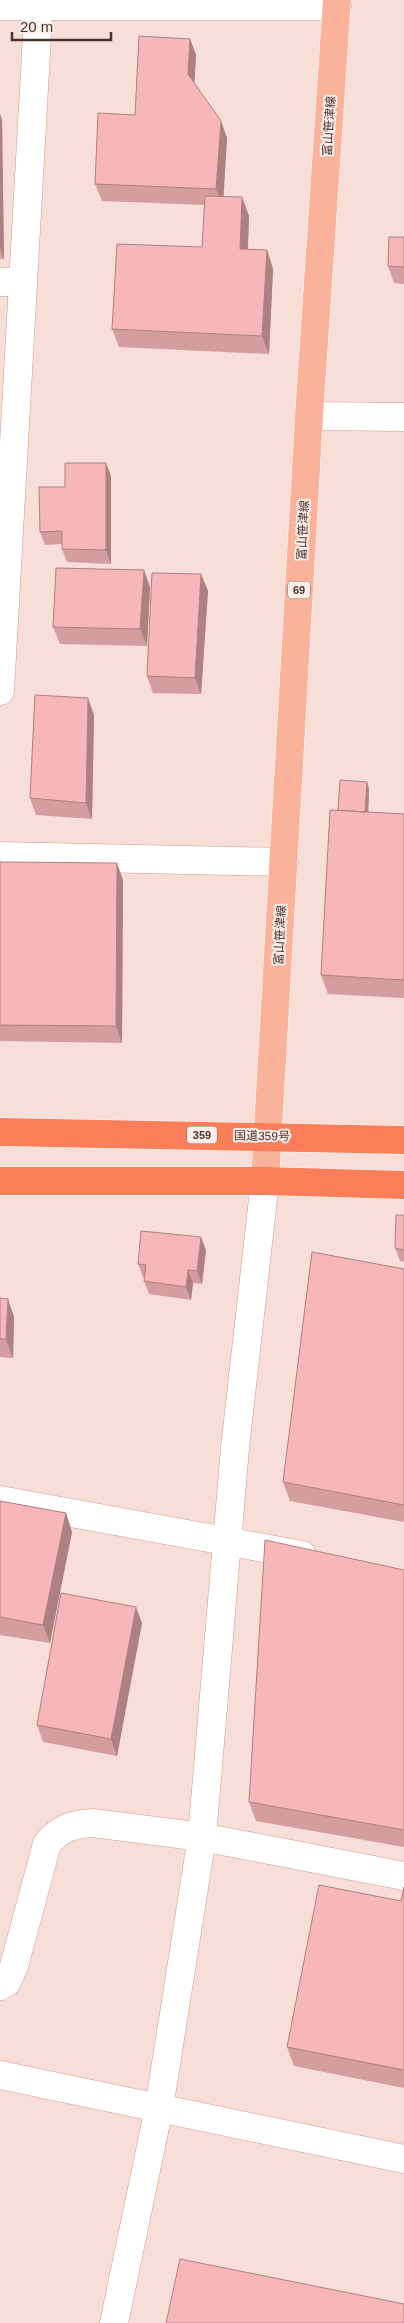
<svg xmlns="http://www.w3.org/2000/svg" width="404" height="2323" viewBox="0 0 404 2323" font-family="Arial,'Noto Sans JP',sans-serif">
<rect width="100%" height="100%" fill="#f7ded6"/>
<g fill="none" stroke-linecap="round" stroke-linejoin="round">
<!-- minor casing -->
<g stroke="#d49b89" stroke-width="29">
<path id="minor" d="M 0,6 L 337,6
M 0,282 L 23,282
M 309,416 L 404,417
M 0,691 L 39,0
M 0,856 L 284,862
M 0,1500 L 302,1555
M 0,1986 L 7,1982 L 14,1966 L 47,1844 C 60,1828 73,1824 93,1823 L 202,1837 L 404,1876
M 0,2075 L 404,2159
M 114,2323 L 159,2108 L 202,1837 L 235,1448 L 265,1181"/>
</g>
<!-- major casing -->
<g stroke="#fff" stroke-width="29">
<path id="major" d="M 265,1181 L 309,416 L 337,0"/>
</g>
<!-- highway casing -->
<g stroke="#fff" stroke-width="29">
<path id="highway" d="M 0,1132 L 404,1140
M 0,1181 L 265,1181 L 404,1185"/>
</g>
<!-- minor -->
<use href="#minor" stroke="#fff" stroke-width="28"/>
<!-- major -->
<use href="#major" stroke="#fbb29b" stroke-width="28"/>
<!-- highway -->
<use href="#highway" stroke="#f97e59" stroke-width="28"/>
</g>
<!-- wall -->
<path fill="#d49d9e" d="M 190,39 L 196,55 L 194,83 L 227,138 L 223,197 L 249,216 L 248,249 L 267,250 L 273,269 L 269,354 L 119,347 L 112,329 L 202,247 L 205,205 L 102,201 L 95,184 L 135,115 Z
M 0,114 L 2,120 L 4,259 L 0,259 Z
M 404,237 L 404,284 L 394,283 L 388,266 Z
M 106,463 L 111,476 L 111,564 L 67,562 L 62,549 L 62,544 L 45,545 L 40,532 L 65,487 Z
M 201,574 L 208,591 L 201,694 L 153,693 L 147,676 Z
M 150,587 L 147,646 L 60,644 L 53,627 Z
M 94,715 L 92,819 L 36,815 L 30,798 Z
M 367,782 L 369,789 L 368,812 L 404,814 L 404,998 L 328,994 L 321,975 L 338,810 Z
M 0,862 L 123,880 L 122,1043 L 0,1041 Z
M 404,1215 L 404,1262 L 400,1261 L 395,1248 Z
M 206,1250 L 202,1284 L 193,1283 L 191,1300 L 149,1294 L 144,1281 L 144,1278 L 143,1277 L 138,1264 Z
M 404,1269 L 404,1522 L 290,1501 L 283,1482 Z
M 0,1298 L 14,1317 L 13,1358 L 0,1357 Z
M 0,1501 L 66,1513 L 72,1532 L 50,1643 L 0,1635 Z
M 404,1570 L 404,1847 L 256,1821 L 249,1802 Z
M 142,1623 L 117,1756 L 43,1742 L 37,1725 Z
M 404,1887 L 404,2088 L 294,2066 L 287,2047 L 401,1901 Z"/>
<!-- shaded-wall -->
<path fill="#ad8081" d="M 190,39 L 196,55 L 194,91 L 188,74 Z
M 0,114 L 2,120 L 4,259 L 0,248 Z
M 221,121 L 227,138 L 223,206 L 216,189 Z
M 242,197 L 249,216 L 247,268 L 240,249 Z
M 267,250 L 273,269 L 269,354 L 262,336 Z
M 106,463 L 111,476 L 111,564 L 106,550 Z
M 144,570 L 150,587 L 147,646 L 140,629 Z
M 201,574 L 208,591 L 201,694 L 195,678 Z
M 88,698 L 94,715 L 92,819 L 86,803 Z
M 367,782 L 369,789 L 368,821 L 365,813 Z
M 117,863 L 123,880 L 122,1043 L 116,1026 Z
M 201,1237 L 206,1250 L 202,1284 L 197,1271 Z
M 188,1270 L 193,1283 L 191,1300 L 186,1287 Z
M 8,1299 L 14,1317 L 13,1358 L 6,1339 Z
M 66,1513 L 72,1532 L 50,1643 L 43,1625 Z
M 136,1607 L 142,1623 L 117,1756 L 111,1739 Z"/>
<!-- building -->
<path fill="#f7b7b8" stroke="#ad8081" d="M 139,36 L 190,39 L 188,74 L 221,121 L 216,189 L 95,184 L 98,113 L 135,115 Z
M 205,196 L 242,197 L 240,249 L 267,250 L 262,336 L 112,329 L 117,244 L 202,247 Z
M 389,237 L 404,237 L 404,267 L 388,266 Z
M 65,463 L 106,463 L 106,550 L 62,549 L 62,531 L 40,532 L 39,487 L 65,487 Z
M 56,568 L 144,570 L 140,629 L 53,627 Z
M 152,573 L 201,574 L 195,678 L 147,676 Z
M 35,695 L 88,698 L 86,803 L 30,798 Z
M 340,780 L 367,782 L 365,812 L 338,810 Z
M 330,810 L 404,814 L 404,980 L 321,975 Z
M 0,862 L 117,863 L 116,1026 L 0,1025 Z
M 396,1215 L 404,1215 L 404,1250 L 395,1248 Z
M 141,1231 L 201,1237 L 197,1271 L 188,1270 L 186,1287 L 144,1281 L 146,1265 L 138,1264 Z
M 312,1252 L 404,1269 L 404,1505 L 283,1482 Z
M 0,1298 L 8,1299 L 6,1339 L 0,1339 Z
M 0,1501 L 66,1513 L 43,1625 L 0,1617 Z
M 265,1540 L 404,1570 L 404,1830 L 249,1802 Z
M 61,1593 L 136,1607 L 111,1739 L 37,1725 Z
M 319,1885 L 401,1901 L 404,1887 L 404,2070 L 287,2047 Z
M 180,2259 L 404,2304 L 404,2323 L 166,2323 Z"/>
<g text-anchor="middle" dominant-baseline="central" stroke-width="4" stroke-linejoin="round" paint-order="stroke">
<!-- shield labels -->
<g fill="#fbeeea" stroke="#7f6a64" stroke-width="1">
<rect x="288" y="581.5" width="22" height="17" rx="4"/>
<rect x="187" y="1126.5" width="30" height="17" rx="4"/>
</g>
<g font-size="11" font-weight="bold" fill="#4a322b">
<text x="299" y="590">69</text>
<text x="202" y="1135">359</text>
</g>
<!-- street labels -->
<g font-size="12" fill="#4a322b" stroke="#fbeeea">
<text transform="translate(329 126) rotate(-86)">富山笹津線</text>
<text transform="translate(303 530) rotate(-87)">富山笹津線</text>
<text transform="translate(280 935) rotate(-87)">富山笹津線</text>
<text transform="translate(262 1136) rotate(1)">国道359号</text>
</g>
</g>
<!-- scale -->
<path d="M12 32v8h99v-8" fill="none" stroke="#4a322b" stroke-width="2.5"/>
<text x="20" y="32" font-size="15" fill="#4a322b" stroke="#fbeeea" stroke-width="4" paint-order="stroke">20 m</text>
</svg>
